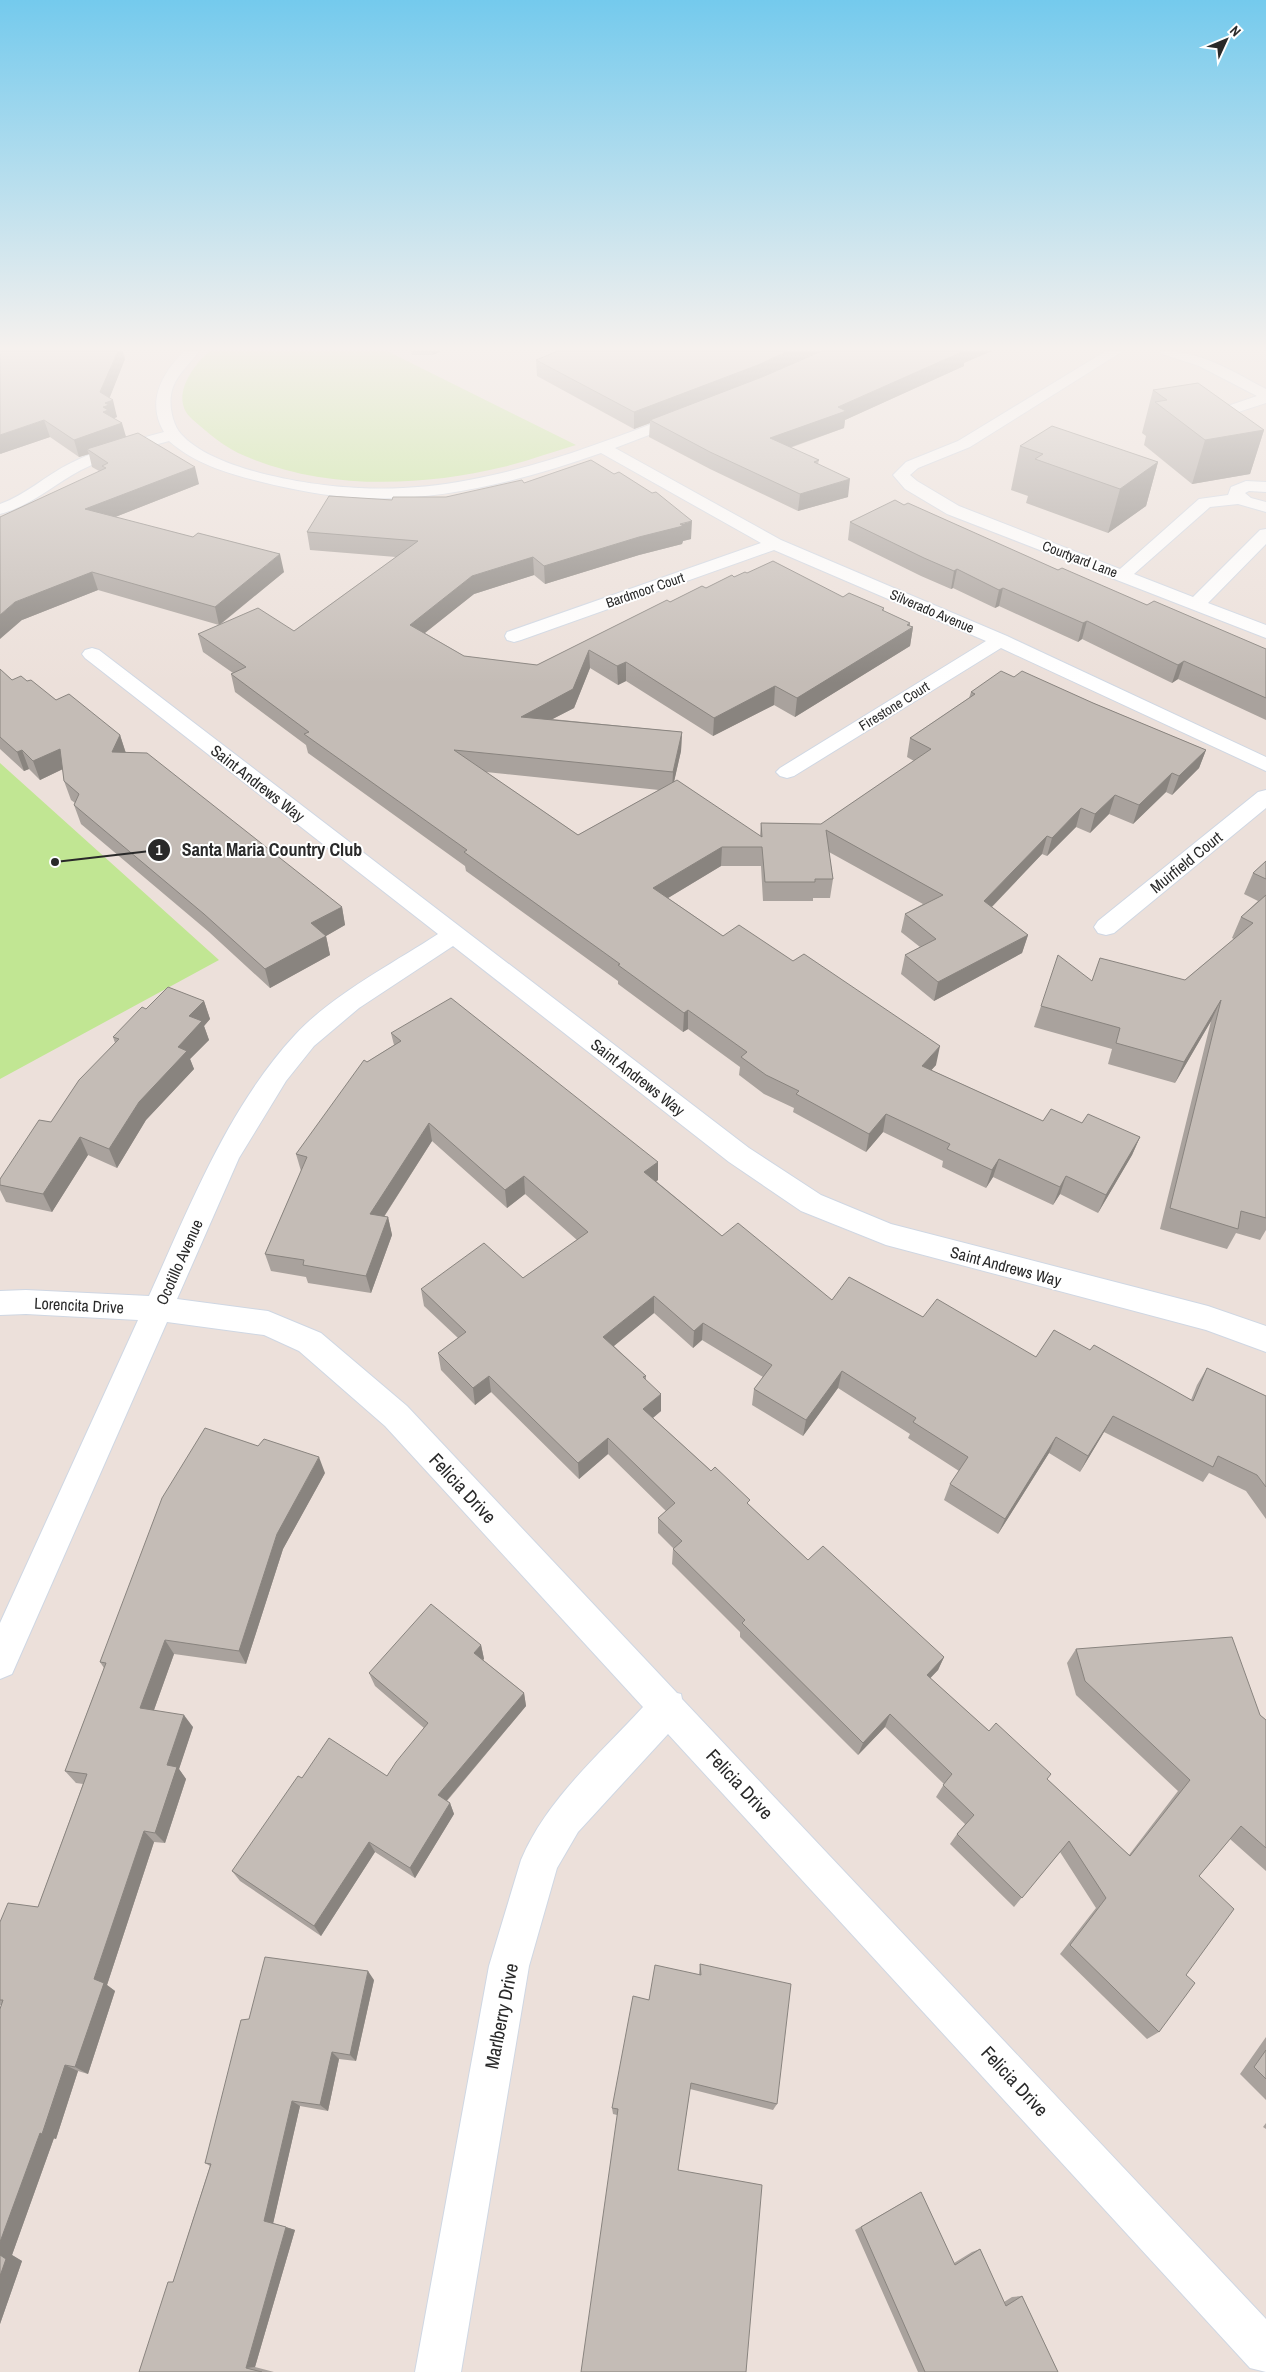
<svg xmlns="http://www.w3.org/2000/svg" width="1266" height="2372" viewBox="0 0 1266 2372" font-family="'Archivo Narrow',sans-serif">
<rect width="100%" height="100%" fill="#ece0da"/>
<!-- green -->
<path fill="#c1e693" d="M 210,351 L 387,351 L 576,445 C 552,452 528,461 503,467 C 420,487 325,490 245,456 C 225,448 208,433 192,419 C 169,399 192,366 210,351 Z
M 0,763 L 219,960 L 0,1079 Z"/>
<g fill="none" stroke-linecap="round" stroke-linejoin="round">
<!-- street casing -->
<g stroke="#cfd7e3" stroke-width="2">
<path id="street" d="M 184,351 L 199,351 C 189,366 174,376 171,395 C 169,407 173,425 181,434 C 214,471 312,486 359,488 C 395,490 433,487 469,480 C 541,467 609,440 678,414 L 688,414 L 691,417 L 688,420 L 615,448 L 781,540 L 1007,636 L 1266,757 L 1266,771 L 1001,648 L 794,776 L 787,778 L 780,776 L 776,772 L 780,768 L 986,641 L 774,550 L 521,640 L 514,642 L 507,640 L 505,636 L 507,632 L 761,543 L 601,453 C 524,480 441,502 359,498 C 326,496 294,490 262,482 C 229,474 195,464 169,441 C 140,449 109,456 81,470 C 53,485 31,506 0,514 L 0,504 C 26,495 46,475 71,463 C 100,448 132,441 164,432 C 146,401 162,374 184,351 Z
M 1106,351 L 1123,351 L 970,447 L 918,468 L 910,475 L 917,481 L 959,506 L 1120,569 L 1199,499 L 1228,495 L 1231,487 L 1246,481 L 1266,482 L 1266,492 L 1249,491 L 1245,493 L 1251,498 L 1266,502 L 1266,512 L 1238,504 L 1210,507 L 1134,574 L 1193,597 L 1260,530 L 1266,529 L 1266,544 L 1208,603 L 1266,625 L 1266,638 L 947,514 L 905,489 L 893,475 L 906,462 L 958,441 Z
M 1160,351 C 1202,351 1230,370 1266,389 L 1266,403 L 1220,418 L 1210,418 L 1207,415 L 1210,412 L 1257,396 L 1199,366 L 1162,354 Z
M 92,648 L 99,650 L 749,1148 L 821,1195 L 891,1224 L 1208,1306 L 1266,1326 L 1266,1352 L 1206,1330 L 886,1245 L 801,1211 L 729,1162 L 453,946 L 359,1008 L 314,1046 L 286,1081 L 239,1158 L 177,1299 L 268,1311 L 321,1333 L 407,1406 L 677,1693 L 681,1694 L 682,1699 L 1266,2319 L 1266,2372 L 1250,2368 L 668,1734 L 578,1832 L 557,1868 L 529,1966 L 461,2372 L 415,2372 L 489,1966 L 521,1860 C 546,1800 600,1754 643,1707 L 385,1426 L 299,1351 L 264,1335 L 167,1322 L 12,1674 L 0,1679 L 0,1623 L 138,1320 L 26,1314 L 0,1315 L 0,1291 L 26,1290 L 149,1296 C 189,1208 228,1107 295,1035 C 332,995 392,964 438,934 L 85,658 L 82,654 L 85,650 Z
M 1266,790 L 1266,808 L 1114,933 L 1106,935 L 1098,933 L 1094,927 L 1098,921 L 1258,792 Z"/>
</g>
<!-- street -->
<use href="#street" fill="#fff" fill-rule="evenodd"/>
</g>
<!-- wall -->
<path fill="#a9a29d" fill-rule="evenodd" d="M 411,351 L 441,351 L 433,355 L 412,355 Z
M 125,359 L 109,398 L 117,417 L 114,418 L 126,437 L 199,484 L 115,517 L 284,572 L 221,624 L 294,631 L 396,557 L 310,550 L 307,532 L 392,500 L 446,497 L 524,483 L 691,539 L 683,541 L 682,544 L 639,555 L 545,584 L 534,575 L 474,594 L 425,633 L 464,656 L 537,665 L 670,602 L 734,577 L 747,573 L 843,597 L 884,608 L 884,611 L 910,623 L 909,626 L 913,627 L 910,646 L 795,717 L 774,705 L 713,736 L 626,681 L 618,685 L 590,668 L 574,708 L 552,719 L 682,732 L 681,751 L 674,781 L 760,836 L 761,823 L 821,824 L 914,761 L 907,757 L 910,738 L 969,698 L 971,692 L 1014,677 L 1093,703 L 1206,750 L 1199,768 L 1172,795 L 1166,792 L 1133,824 L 1109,814 L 1090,833 L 1076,827 L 1047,856 L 1042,854 L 992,907 L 1028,935 L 1022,953 L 934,1001 L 901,974 L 905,955 L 920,947 L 901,932 L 905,914 L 923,904 L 829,852 L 833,879 L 830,898 L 813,898 L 813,901 L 763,901 L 761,866 L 721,866 L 668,898 L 723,936 L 936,1065 L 931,1070 L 1043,1121 L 1082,1123 L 1140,1137 L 1132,1155 L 1098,1213 L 1060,1194 L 1053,1205 L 993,1177 L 986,1188 L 942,1167 L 943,1161 L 883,1132 L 866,1152 L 793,1112 L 794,1108 L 764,1094 L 739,1075 L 740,1067 L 688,1029 L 683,1032 L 618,984 L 618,981 L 466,871 L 465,866 L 308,753 L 306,745 L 235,692 L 231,674 L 233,673 L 203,652 L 198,634 L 219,625 L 98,590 L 22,620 L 99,471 L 92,467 L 89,454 L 79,457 L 50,437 L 0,454 ZM 486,772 L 573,781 L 659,790 L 578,835 Z
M 536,360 L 964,363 L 964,366 L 845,420 L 844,428 L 790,448 L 819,460 L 818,464 L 848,497 L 798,511 L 710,469 L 649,437 L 650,423 L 634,429 L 537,376 Z
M 1153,390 L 1264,430 L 1250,474 L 1192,484 L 1144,445 L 1146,436 L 1142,433 Z
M 1020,446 L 1158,462 L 1146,506 L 1108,533 L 1026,503 L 1028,496 L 1011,490 Z
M 904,505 L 1058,570 L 1147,605 L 1266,649 L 1266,720 L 1178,679 L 1172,683 L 1082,639 L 1078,642 L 999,606 L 995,608 L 953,588 L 951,589 L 921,576 L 848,540 L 850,522 Z
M 0,669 L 12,680 L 27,681 L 56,700 L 120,735 L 126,753 L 342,907 L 345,925 L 326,936 L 330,955 L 270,988 L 209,932 L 81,824 L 74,805 L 75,803 L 71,800 L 64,781 L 63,769 L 40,780 L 29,769 L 24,771 L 0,749 Z
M 1266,861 L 1266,1230 L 1260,1240 L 1236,1233 L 1227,1249 L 1160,1229 L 1211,1021 L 1175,1083 L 1108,1064 L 1112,1049 L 1034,1027 L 1041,1006 L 1092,981 L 1185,980 L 1234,939 L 1232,938 L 1241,917 L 1258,901 L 1244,894 L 1253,873 Z
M 204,1001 L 210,1019 L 204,1026 L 209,1040 L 190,1059 L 194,1069 L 146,1120 L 117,1168 L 88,1155 L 52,1212 L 6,1202 L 0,1190 L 0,1179 L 51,1122 L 115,1043 L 113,1037 L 146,1009 Z
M 391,1033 L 658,1162 L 658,1180 L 656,1181 L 722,1236 L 832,1300 L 923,1317 L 1036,1357 L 1090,1350 L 1191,1400 L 1197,1385 L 1207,1368 L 1266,1396 L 1266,1519 L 1246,1491 L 1209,1473 L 1203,1482 L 1104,1432 L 1080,1472 L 1049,1453 L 998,1534 L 944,1500 L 950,1484 L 959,1471 L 908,1438 L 910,1434 L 838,1388 L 803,1436 L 752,1405 L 754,1389 L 763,1377 L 702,1340 L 693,1348 L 654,1313 L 614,1346 L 646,1376 L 646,1380 L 661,1411 L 653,1418 L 749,1505 L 808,1560 L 944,1657 L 938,1670 L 930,1678 L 989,1731 L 1047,1779 L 1129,1855 L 1178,1791 L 1076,1695 L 1067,1663 L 1076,1649 L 1260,1715 L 1266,1720 L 1266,1871 L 1230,1839 L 1199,1876 L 1186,1975 L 1159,2032 L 1147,2039 L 1060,1954 L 1096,1908 L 1060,1852 L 1014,1907 L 950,1844 L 957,1834 L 965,1824 L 936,1797 L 944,1784 L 885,1727 L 858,1755 L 740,1637 L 740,1632 L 672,1564 L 673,1549 L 674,1549 L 658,1533 L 658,1518 L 666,1511 L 608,1454 L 579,1479 L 491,1392 L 475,1405 L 441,1370 L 438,1353 L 458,1338 L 424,1306 L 421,1289 L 523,1278 L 577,1240 L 525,1194 L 507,1208 L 432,1141 L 384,1217 L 388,1217 L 392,1235 L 371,1293 L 308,1283 L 306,1277 L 271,1271 L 265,1254 L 301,1171 L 296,1154 L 367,1062 L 394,1045 Z
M 325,1473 L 283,1549 L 246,1664 L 174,1654 L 154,1710 L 193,1727 L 179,1769 L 186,1779 L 165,1843 L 154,1842 L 107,1985 L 115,1991 L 88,2074 L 78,2071 L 56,2139 L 54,2138 L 12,2255 L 22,2261 L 0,2324 L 0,2009 L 1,2005 L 0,2005 L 0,1922 L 38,1907 L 83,1784 L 76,1783 L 65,1771 L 104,1668 L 100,1662 Z
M 481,1645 L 484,1659 L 483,1660 L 524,1693 L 526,1706 L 447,1801 L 450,1803 L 454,1814 L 415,1878 L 375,1852 L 321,1936 L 240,1881 L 232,1871 L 302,1778 L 387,1776 L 424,1728 L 375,1686 L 369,1673 Z
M 700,1964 L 777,2104 L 773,2110 L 690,2089 L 678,2170 L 746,2372 L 617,2115 L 613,2114 L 612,2108 L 649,2000 L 699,1974 Z
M 374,1980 L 356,2061 L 339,2059 L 328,2111 L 300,2106 L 273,2223 L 295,2230 L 255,2367 L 274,2372 L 139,2372 L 173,2282 L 210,2166 L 205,2163 L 249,2019 Z
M 1266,2037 L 1266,2100 L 1240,2074 Z
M 1266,2123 L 1266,2129 L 1263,2127 Z
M 921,2192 L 954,2263 L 972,2252 L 980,2249 L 1004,2302 L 1012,2297 L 1022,2296 L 1058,2372 L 918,2372 L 855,2230 Z"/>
<!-- shaded-wall -->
<path fill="#89847f" d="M 118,351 L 123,351 L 125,359 L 108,402 L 113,400 L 117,417 L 112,419 L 122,423 L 127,440 L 87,449 L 89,454 L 79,457 L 74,440 L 103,412 L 100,392 Z
M 432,351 L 441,351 L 433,355 Z
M 788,351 L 826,351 L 757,381 L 650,420 L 650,423 L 634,429 L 634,412 Z
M 963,351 L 992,351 L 964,363 L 964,366 L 845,420 L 844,428 L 768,455 L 770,438 Z
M 44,420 L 50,437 L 0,454 L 0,435 Z
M 1264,430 L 1250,474 L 1192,484 L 1205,440 Z
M 1158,462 L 1146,506 L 1108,533 L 1120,489 Z
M 195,467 L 199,484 L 90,527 L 85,509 Z
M 850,479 L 848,497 L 798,511 L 800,494 Z
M 692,521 L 691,539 L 683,541 L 682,544 L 639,555 L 545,584 L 544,566 Z
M 280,554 L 284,572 L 219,625 L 215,607 Z
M 533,557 L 534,575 L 474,594 L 412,643 L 410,625 L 472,576 Z
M 957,569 L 953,588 L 951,589 L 954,571 Z
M 92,572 L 98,590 L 22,620 L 0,639 L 0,615 L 15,602 Z
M 1003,588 L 999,606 L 995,608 L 999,590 Z
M 1087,621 L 1082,639 L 1078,642 L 1083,623 Z
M 910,623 L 909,630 L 913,627 L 910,646 L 795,717 L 797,698 Z
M 589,650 L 590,668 L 574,708 L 522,735 L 521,717 Z
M 1184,661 L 1178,679 L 1172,683 L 1178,665 Z
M 626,662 L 626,681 L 618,685 L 617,666 Z
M 775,686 L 774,705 L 713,736 L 714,718 Z
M 682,732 L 681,751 L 672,791 L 673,772 Z
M 120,735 L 126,754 L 112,752 Z
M 60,749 L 67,767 L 40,780 L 33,761 Z
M 22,750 L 29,769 L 24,771 L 17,752 Z
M 1206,750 L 1199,768 L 1172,795 L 1179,776 Z
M 1172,773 L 1166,792 L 1133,824 L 1139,805 Z
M 1115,795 L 1109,814 L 1090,833 L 1095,814 Z
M 1081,808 L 1076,827 L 1047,856 L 1052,838 Z
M 1047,836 L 1042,854 L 979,920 L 984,901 Z
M 722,847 L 721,866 L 653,907 L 653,888 Z
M 342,907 L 345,925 L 326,936 L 330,955 L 270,988 L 265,969 L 311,923 Z
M 1028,935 L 1022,953 L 934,1001 L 938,982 Z
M 1221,1000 L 1211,1021 L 1175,1083 L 1184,1062 Z
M 204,1001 L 210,1019 L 204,1026 L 209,1040 L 190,1059 L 194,1069 L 146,1120 L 117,1168 L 109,1149 L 139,1102 L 178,1047 L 189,1016 Z
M 688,1010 L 688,1029 L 683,1032 L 684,1013 Z
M 940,1046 L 936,1065 L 918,1085 L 922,1066 Z
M 886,1114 L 883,1132 L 866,1152 L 869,1134 Z
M 429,1123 L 432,1141 L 374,1232 L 370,1214 Z
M 80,1137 L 88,1155 L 52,1212 L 43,1194 Z
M 1140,1137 L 1132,1155 L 1098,1213 L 1106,1195 Z
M 999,1159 L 993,1177 L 986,1188 L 992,1170 Z
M 658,1162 L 658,1180 L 644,1190 L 644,1172 Z
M 524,1176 L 525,1194 L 507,1208 L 505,1190 Z
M 1066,1176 L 1060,1194 L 1053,1205 L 1060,1187 Z
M 388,1217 L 392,1235 L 371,1293 L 366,1276 Z
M 654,1296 L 654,1313 L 604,1354 L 603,1337 Z
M 703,1323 L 702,1340 L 693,1348 L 694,1331 Z
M 842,1371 L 838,1388 L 803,1436 L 806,1420 Z
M 489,1376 L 491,1392 L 475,1405 L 473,1388 Z
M 661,1394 L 661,1411 L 643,1426 L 643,1409 Z
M 1113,1416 L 1104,1432 L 1080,1472 L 1088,1456 Z
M 1056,1437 L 1049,1453 L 998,1534 L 1005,1519 Z
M 608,1438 L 608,1454 L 579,1479 L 578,1463 Z
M 319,1457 L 325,1473 L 283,1549 L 246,1664 L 239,1651 L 277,1534 Z
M 165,1640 L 174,1654 L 150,1721 L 140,1708 Z
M 481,1645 L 484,1659 L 477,1666 L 474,1653 Z
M 944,1657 L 938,1670 L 921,1688 L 927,1675 Z
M 524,1693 L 526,1706 L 442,1806 L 438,1795 Z
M 890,1714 L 885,1727 L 858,1755 L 863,1743 Z
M 184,1715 L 193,1727 L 179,1769 L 186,1779 L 165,1843 L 155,1833 L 167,1765 Z
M 450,1803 L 454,1814 L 415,1878 L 410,1868 Z
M 144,1831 L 154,1842 L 107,1985 L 115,1991 L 88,2074 L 75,2067 L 94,1979 Z
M 369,1842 L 375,1852 L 321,1936 L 314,1926 Z
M 368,1971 L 374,1980 L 356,2061 L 350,2055 Z
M 332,2052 L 339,2059 L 328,2111 L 320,2105 Z
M 65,2065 L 78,2071 L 56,2139 L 42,2134 Z
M 292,2101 L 300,2106 L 273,2224 L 264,2221 Z
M 40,2133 L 54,2138 L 12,2255 L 22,2261 L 0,2324 L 0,2242 Z
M 286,2227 L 295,2230 L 255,2367 L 246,2368 Z"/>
<!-- building -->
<path fill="#c4bcb6" stroke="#89847f" d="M 0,351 L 118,351 L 100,392 L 113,400 L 105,403 L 109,405 L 103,407 L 108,410 L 103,412 L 122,423 L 74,440 L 44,420 L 0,435 Z
M 558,351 L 788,351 L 758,365 L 634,412 L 536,360 Z
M 822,351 L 964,351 L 838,407 L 846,411 L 770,438 L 819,460 L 814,462 L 850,479 L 800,494 L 710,452 L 650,420 L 762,377 Z
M 1198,383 L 1264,430 L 1205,440 L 1155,402 L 1167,400 L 1153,390 Z
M 1052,426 L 1158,462 L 1120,489 L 1035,459 L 1043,454 L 1020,446 Z
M 138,433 L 195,467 L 85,509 L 193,537 L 198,533 L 280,554 L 215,607 L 92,572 L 15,602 L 0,615 L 0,517 L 106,468 L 102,466 L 108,463 L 87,449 Z
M 591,460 L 614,474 L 619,472 L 652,493 L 656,492 L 692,521 L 680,524 L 683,526 L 639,537 L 544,566 L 533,557 L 472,576 L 410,625 L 464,656 L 537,665 L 667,600 L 670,602 L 702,586 L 706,588 L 732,575 L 734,577 L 745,572 L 747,573 L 773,561 L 843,597 L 849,593 L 884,608 L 882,610 L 910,623 L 907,625 L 913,627 L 797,698 L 775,686 L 714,718 L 626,662 L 617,666 L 589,650 L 573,689 L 521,717 L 682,732 L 673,772 L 454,750 L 578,835 L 677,780 L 762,837 L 761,823 L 821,824 L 931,749 L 910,738 L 975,694 L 971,692 L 1001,671 L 1014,677 L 1022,671 L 1093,703 L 1206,750 L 1179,776 L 1172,773 L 1139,805 L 1115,795 L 1095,814 L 1081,808 L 1052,838 L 1047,836 L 984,901 L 1028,935 L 938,982 L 905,955 L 936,939 L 905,914 L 943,895 L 826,830 L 833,879 L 815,879 L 815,882 L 765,882 L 762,847 L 722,847 L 653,888 L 723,936 L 739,925 L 793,961 L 804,954 L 940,1046 L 922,1066 L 1043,1121 L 1051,1109 L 1082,1123 L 1088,1114 L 1140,1137 L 1106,1195 L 1066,1176 L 1060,1187 L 999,1159 L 992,1170 L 947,1149 L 950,1144 L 886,1114 L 869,1134 L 796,1094 L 799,1091 L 766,1075 L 741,1057 L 747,1052 L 688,1010 L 684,1013 L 618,965 L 620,964 L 464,852 L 467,850 L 304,734 L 309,732 L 231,674 L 246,667 L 198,634 L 258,608 L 294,631 L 418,541 L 307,532 L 329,496 L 392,500 L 393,497 L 446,497 L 522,480 L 524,483 Z
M 895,500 L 904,505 L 908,503 L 1058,570 L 1062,568 L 1147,605 L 1154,601 L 1266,649 L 1266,698 L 1184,661 L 1178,665 L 1087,621 L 1083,623 L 1003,588 L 999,590 L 957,569 L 954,571 L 924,558 L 850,522 Z
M 0,669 L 12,680 L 21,676 L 27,681 L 31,680 L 56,700 L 69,694 L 120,735 L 112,752 L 147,753 L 342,907 L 311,923 L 326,936 L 265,969 L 204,914 L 74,805 L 79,794 L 64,781 L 60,749 L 33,761 L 22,750 L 17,752 L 0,737 Z
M 1266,861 L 1266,879 L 1253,873 Z
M 1266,895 L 1266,1218 L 1241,1211 L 1238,1229 L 1170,1208 L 1221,1000 L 1184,1062 L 1116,1043 L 1120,1028 L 1041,1006 L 1058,955 L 1092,981 L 1100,958 L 1185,980 L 1253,923 L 1241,917 Z
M 168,987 L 204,1001 L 189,1016 L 202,1021 L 178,1047 L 187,1051 L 139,1102 L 109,1149 L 80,1137 L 43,1194 L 0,1185 L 0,1179 L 39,1120 L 51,1122 L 79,1080 L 119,1039 L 113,1037 L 142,1007 L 146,1009 Z
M 451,998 L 658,1162 L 644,1172 L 722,1236 L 738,1223 L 832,1300 L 849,1277 L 923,1317 L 937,1299 L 1036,1357 L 1054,1330 L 1090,1350 L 1094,1345 L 1193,1401 L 1207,1368 L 1266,1396 L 1266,1487 L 1257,1475 L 1218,1456 L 1213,1467 L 1113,1416 L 1088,1456 L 1056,1437 L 1005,1519 L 950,1484 L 968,1457 L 913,1422 L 916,1418 L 842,1371 L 806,1420 L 754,1389 L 772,1365 L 703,1323 L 694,1331 L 654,1296 L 603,1337 L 646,1376 L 643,1377 L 661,1394 L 643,1409 L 711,1471 L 715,1467 L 750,1500 L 747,1503 L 808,1560 L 823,1546 L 944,1657 L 927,1675 L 989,1731 L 996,1723 L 1051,1774 L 1047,1779 L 1130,1856 L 1190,1780 L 1085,1681 L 1076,1649 L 1232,1637 L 1260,1715 L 1266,1720 L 1266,1848 L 1241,1826 L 1199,1876 L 1234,1909 L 1186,1975 L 1195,1983 L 1159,2032 L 1070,1945 L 1106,1898 L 1069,1841 L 1022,1898 L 957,1834 L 974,1815 L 943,1785 L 952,1774 L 890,1714 L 863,1743 L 742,1623 L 745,1620 L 673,1549 L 682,1541 L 658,1518 L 675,1503 L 608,1438 L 578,1463 L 489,1376 L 473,1388 L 438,1353 L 466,1332 L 421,1289 L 484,1243 L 523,1278 L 588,1232 L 524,1176 L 505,1190 L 429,1123 L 370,1214 L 388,1217 L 366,1276 L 303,1265 L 304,1260 L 265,1254 L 307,1157 L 296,1154 L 364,1060 L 367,1062 L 401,1041 L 391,1033 Z
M 205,1428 L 258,1446 L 264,1439 L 319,1457 L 277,1534 L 239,1651 L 165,1640 L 140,1708 L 184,1715 L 167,1765 L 177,1767 L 155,1833 L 144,1831 L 94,1979 L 104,1983 L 75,2067 L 65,2065 L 42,2134 L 40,2133 L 0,2242 L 0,2009 L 3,2000 L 0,2000 L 0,1922 L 8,1903 L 38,1907 L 87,1774 L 65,1771 L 106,1663 L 100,1662 L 162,1498 Z
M 431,1604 L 481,1645 L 474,1653 L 524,1693 L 438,1795 L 450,1803 L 410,1868 L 369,1842 L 314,1926 L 232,1871 L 298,1776 L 302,1778 L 329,1738 L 387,1776 L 396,1762 L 428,1723 L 369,1673 Z
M 265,1957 L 368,1971 L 350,2055 L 332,2052 L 320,2105 L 292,2101 L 264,2221 L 286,2227 L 246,2368 L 262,2372 L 139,2372 L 168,2282 L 173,2282 L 211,2164 L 205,2163 L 241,2020 L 249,2019 Z
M 700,1964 L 791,1984 L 777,2104 L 691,2083 L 678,2170 L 762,2185 L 746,2372 L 581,2372 L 618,2109 L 612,2108 L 633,1996 L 649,2000 L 655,1965 L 701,1975 Z
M 1266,2050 L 1266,2079 L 1254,2067 Z
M 921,2192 L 955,2265 L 980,2249 L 1006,2306 L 1022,2296 L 1058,2372 L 925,2372 L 861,2227 Z
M 0,2255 L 6,2259 L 0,2276 Z"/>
<!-- sky -->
<linearGradient id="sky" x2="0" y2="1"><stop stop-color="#74caed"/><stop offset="0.51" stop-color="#f6f1ee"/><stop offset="1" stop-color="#f6f1ee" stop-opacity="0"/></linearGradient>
<rect width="1266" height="683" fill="url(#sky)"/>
<g text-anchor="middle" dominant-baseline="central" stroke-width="4" stroke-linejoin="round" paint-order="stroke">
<!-- far-street labels -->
<g font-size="14" fill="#292929" stroke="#fff">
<text transform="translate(1080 559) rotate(21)">Courtyard Lane</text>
<text transform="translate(645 590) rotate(-19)">Bardmoor Court</text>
<text transform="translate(932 611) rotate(23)">Silverado Avenue</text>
<text transform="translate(894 706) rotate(-32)">Firestone Court</text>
</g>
<!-- street labels -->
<g font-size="16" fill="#292929" stroke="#fff">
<text transform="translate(258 783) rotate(38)">Saint Andrews Way</text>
<text transform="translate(1186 862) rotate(-39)">Muirfield Court</text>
<text transform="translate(638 1077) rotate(38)">Saint Andrews Way</text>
<text transform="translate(179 1262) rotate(-66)">Ocotillo Avenue</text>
<text transform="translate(1006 1266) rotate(15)">Saint Andrews Way</text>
<text transform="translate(79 1305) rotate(3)">Lorencita Drive</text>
</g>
<!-- near-street labels -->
<g font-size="19" fill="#292929" stroke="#fff">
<text transform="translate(463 1488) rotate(47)">Felicia Drive</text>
<text transform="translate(740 1784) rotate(47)">Felicia Drive</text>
<text transform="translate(501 2016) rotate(-79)">Marlberry Drive</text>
<text transform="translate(1015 2081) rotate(47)">Felicia Drive</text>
</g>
</g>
<!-- callouts -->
<path fill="none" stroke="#292929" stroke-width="2" d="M55 862L159 850"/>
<g fill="#292929" stroke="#fff" stroke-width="2">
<circle cx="55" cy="862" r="5"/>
<circle cx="159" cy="850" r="12"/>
</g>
<g font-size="15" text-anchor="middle" font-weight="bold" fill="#fff">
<text x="159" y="855">1</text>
</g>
<g font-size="18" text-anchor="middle" font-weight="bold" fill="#292929" stroke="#fff" stroke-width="4" stroke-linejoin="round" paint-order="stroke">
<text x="272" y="856">Santa Maria Country Club</text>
</g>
<!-- north arrow -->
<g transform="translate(1226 40) rotate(46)" stroke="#ffffff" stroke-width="4" paint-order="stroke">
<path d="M0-4L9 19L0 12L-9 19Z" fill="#292929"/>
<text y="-8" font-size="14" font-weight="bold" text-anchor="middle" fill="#292929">N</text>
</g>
</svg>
